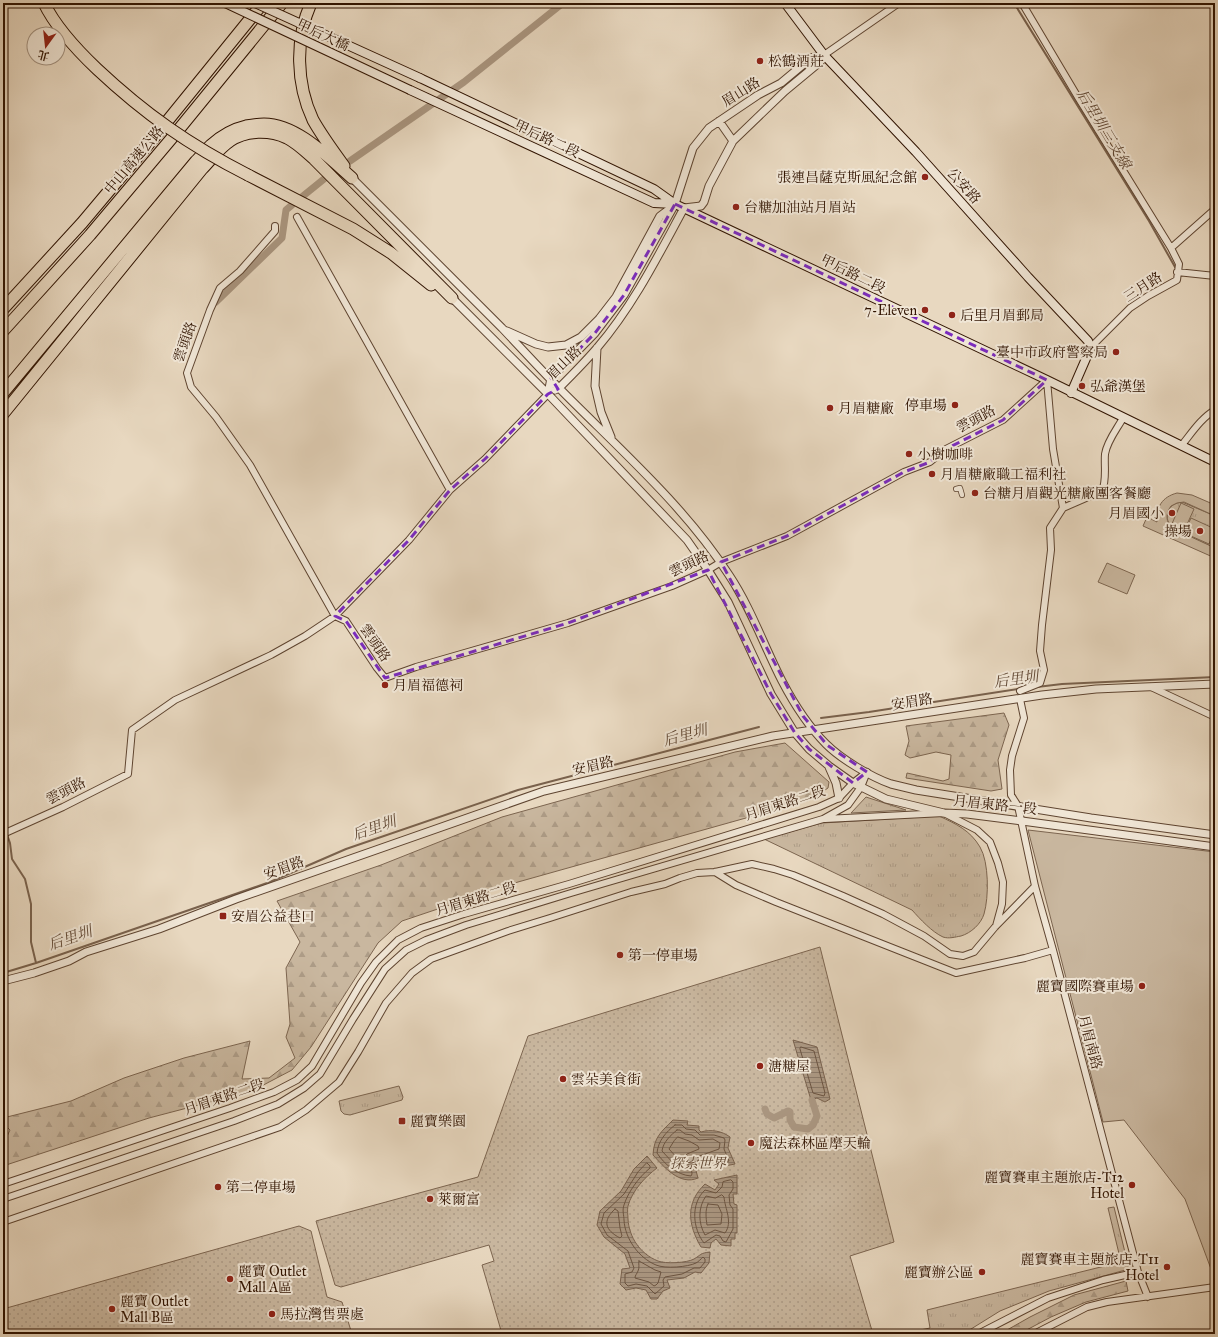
<svg xmlns="http://www.w3.org/2000/svg" width="1218" height="1337" viewBox="0 0 1218 1337" font-family="'IM FELL Great Primer','Noto Serif TC',serif">
<defs>
<pattern id="grass-tufts" width="24" height="20" patternUnits="userSpaceOnUse"><rect width="24" height="20" fill="#c9b79f"/><path d="M3 7l-1-3M5 7V3M7 7l1-3M15 17l-1-3M17 17v-4M19 17l1-3" fill="none" stroke="#ad9c87"/></pattern>
<pattern id="forest-firs" width="22" height="20" patternUnits="userSpaceOnUse"><rect width="22" height="20" fill="#c9b79f"/><path d="M5 1l3.5 6h-7zM16 11l3.5 6h-7z" fill="#ad9c87"/></pattern>
<pattern id="park-dots" width="8" height="8" patternUnits="userSpaceOnUse"><rect width="8" height="8" fill="#c9b79f"/><path d="M2 2h.1M6 6h.1" fill="none" stroke="#ad9c87" stroke-width="1.8" stroke-linecap="round"/></pattern>
<pattern id="water-rules" width="6" height="5" patternUnits="userSpaceOnUse"><rect width="6" height="5" fill="#a9957f"/><path d="M0 2.5h6" fill="none" stroke="#8a7866"/></pattern>
</defs>
<rect width="100%" height="100%" fill="#e8d8c0"/>
<filter id="stains"><feTurbulence type="fractalNoise" baseFrequency=".005" numOctaves="4"/><feColorMatrix values="0 0 0 0 .2 0 0 0 0 .09 0 0 0 0 .02 0 0 0 .5 -.17"/></filter>
<radialGradient id="worn" r=".72"><stop offset=".6" stop-color="#630" stop-opacity="0"/><stop offset="1" stop-color="#630" stop-opacity=".3"/></radialGradient>
<!-- grass -->
<path fill="url(#grass-tufts)" stroke="#7c6550" d="M 1182,502 L 1215,516 L 1215,548 C 1205,543 1178,533 1172,527 C 1168,523 1166,518 1168,512 C 1170,505 1176,503 1182,502 Z
M 866,797 L 906,810 L 851,813 Z
M 939,816 C 956,824 970,830 980,847 C 989,862 989,897 984,914 C 981,924 971,933 961,936 C 955,937 949,939 943,937 C 932,932 920,919 912,910 L 764,839 L 822,823 Z
M 399,1086 L 403,1097 L 402,1100 L 350,1115 L 344,1114 L 341,1111 L 339,1101 Z
M 1114,1207 L 1129,1269 L 1049,1291 L 1000,1311 L 963,1334 L 901,1334 L 930,1328 L 927,1310 L 1121,1262 L 1108,1208 Z"/>
<!-- forest -->
<path fill="url(#forest-firs)" stroke="#7c6550" d="M 1004,713 L 1009,725 L 998,760 L 1002,789 L 991,791 L 906,778 L 907,773 L 943,781 L 949,779 L 951,755 L 936,752 L 910,758 L 905,755 L 909,741 L 906,726 Z
M 785,743 L 829,782 L 828,788 L 810,800 L 518,882 L 402,921 L 378,943 L 311,1047 L 292,1070 L 252,1091 L 149,1118 L 3,1166 L 3,1145 L 10,1130 L 7,1127 L 3,1127 L 3,1118 L 71,1101 L 124,1078 L 184,1058 L 250,1041 L 242,1079 L 269,1078 L 295,1058 L 286,1037 L 290,1024 L 286,968 L 300,942 L 277,901 L 381,865 L 502,817 L 735,752 Z
M 1126,1281 L 1128,1291 L 1086,1302 L 1051,1317 L 1019,1334 L 1000,1334 L 1030,1317 L 1074,1295 Z"/>
<!-- park -->
<path fill="url(#park-dots)" stroke="#7c6550" d="M 820,947 L 894,1242 L 850,1256 L 873,1334 L 502,1334 L 482,1265 L 494,1261 L 489,1245 L 341,1287 L 335,1285 L 316,1221 L 478,1177 L 528,1036 Z
M 299,1226 L 311,1231 L 327,1297 L 342,1302 L 352,1334 L 3,1334 L 3,1309 Z"/>
<!-- pitch -->
<path fill="#c9b79f" stroke="#7c6550" d="M 1177,493 L 1192,495 L 1215,505 L 1215,516 L 1184,502 L 1177,503 L 1171,506 C 1165,514 1166,522 1172,528 L 1215,548 L 1215,558 L 1143,526 L 1147,517 L 1157,522 C 1156,507 1162,497 1177,493 Z
M 1181,503 L 1194,509 L 1184,531 L 1171,526 Z
M 1191,518 L 1215,529 L 1209,544 L 1184,533 Z
M 1107,563 L 1135,575 L 1127,594 L 1098,582 Z
M 1028,830 L 1215,852 L 1215,1269 L 1211,1269 L 1185,1199 L 1124,1120 L 1103,1122 Z"/>
<!-- water -->
<path fill="url(#water-rules)" stroke="#79614c" d="M 793,1040 L 817,1047 L 830,1099 L 825,1102 L 817,1098 L 811,1100 Z
M 673,1120 L 688,1121 L 687,1125 L 699,1126 L 699,1130 L 701,1132 C 711,1129 722,1131 730,1137 L 728,1148 L 735,1164 L 720,1167 L 717,1159 L 695,1167 L 698,1178 C 680,1186 664,1167 653,1155 C 654,1137 661,1132 673,1120 Z
M 647,1156 L 657,1168 C 645,1177 632,1191 628,1206 C 627,1210 628,1215 628,1219 C 629,1237 640,1254 658,1261 C 665,1264 687,1263 694,1259 C 701,1255 700,1253 710,1252 L 709,1263 L 701,1273 L 695,1272 L 684,1278 L 667,1280 L 670,1288 L 663,1291 L 657,1299 L 651,1299 L 646,1290 L 636,1288 L 626,1290 L 620,1284 L 622,1269 L 630,1268 L 625,1254 L 604,1237 L 597,1225 L 600,1211 L 621,1191 L 634,1169 Z
M 737,1175 L 737,1194 L 733,1194 L 734,1204 L 737,1205 L 737,1233 L 735,1233 L 735,1239 L 731,1239 L 731,1246 L 721,1245 L 716,1239 L 711,1243 L 710,1248 L 701,1247 C 688,1225 685,1203 705,1184 L 715,1190 L 719,1184 L 714,1180 Z"/>
<g fill="none" stroke-linecap="round" stroke-linejoin="round">
<!-- shore -->
<path stroke="#6c5440" stroke-width="1" d="M 801,1047 L 814,1051 L 825,1093 L 824,1096 L 813,1093 L 800,1049 Z
M 675,1125 L 682,1125 L 686,1129 L 695,1130 L 700,1135 L 714,1135 L 724,1138 L 725,1140 L 724,1149 L 729,1161 L 724,1162 L 721,1157 C 715,1154 694,1161 691,1166 L 692,1174 L 691,1176 C 677,1175 664,1164 657,1153 C 658,1141 666,1132 675,1125 Z
M 677,1130 L 680,1130 L 685,1134 L 692,1135 L 699,1140 L 713,1139 L 720,1143 L 719,1149 L 691,1159 L 687,1162 L 684,1169 L 675,1165 L 662,1151 C 663,1142 671,1135 677,1130 Z
M 678,1137 L 689,1141 L 698,1146 L 699,1149 L 687,1154 L 681,1160 L 679,1160 L 669,1149 L 674,1141 Z
M 647,1163 L 650,1166 L 650,1168 C 639,1177 628,1192 624,1205 C 622,1210 624,1216 624,1220 C 625,1239 639,1258 656,1265 C 665,1269 688,1267 696,1263 C 698,1262 701,1259 703,1257 L 705,1259 L 705,1262 L 700,1268 L 694,1268 L 682,1274 L 665,1277 L 663,1280 L 664,1286 L 655,1294 L 647,1286 L 636,1284 L 628,1286 L 625,1283 L 625,1274 L 632,1272 L 634,1268 L 628,1251 L 607,1235 L 601,1224 L 604,1213 L 624,1194 L 638,1172 Z
M 731,1180 L 733,1182 L 733,1189 L 729,1195 L 730,1205 L 733,1209 L 733,1229 L 726,1242 L 723,1241 L 720,1236 L 716,1235 L 704,1243 C 693,1229 690,1204 705,1190 L 716,1193 L 722,1187 L 723,1182 Z
M 722,1195 L 724,1197 C 725,1209 733,1222 725,1233 L 715,1230 L 705,1235 C 698,1223 698,1207 706,1196 L 715,1198 Z
M 708,1204 L 718,1205 L 722,1214 L 721,1224 L 707,1225 C 706,1218 705,1210 708,1204 Z
M 615,1209 L 618,1211 L 620,1228 L 622,1236 L 620,1238 C 605,1230 602,1221 615,1209 Z
M 639,1261 L 655,1270 L 661,1272 L 658,1283 L 656,1285 L 654,1286 L 649,1282 L 635,1278 C 635,1275 637,1274 638,1271 C 640,1267 638,1264 639,1261 Z"/>
<!-- stream -->
<path stroke="#79614c" stroke-width="2" d="M 1014,3 L 1149,221 L 1175,267
M 1037,687 L 1062,684 L 1215,677
M 821,718 L 869,712 L 1018,689
M 3,823 L 10,843 L 12,859 L 25,879 L 31,904 L 31,942 L 36,963
M 3,973 L 36,963 L 270,882 L 346,849 L 518,790 L 759,727"/>
<!-- canal -->
<path stroke="#a9957f" stroke-width="7" d="M 350,161 L 464,82 L 563,3
M 303,196 L 324,179
M 216,302 L 282,238 L 286,210 L 292,205
M 765,1109 L 767,1114 L 774,1118 L 788,1111 L 790,1112 L 790,1120 L 794,1127 L 808,1129 L 813,1125 L 817,1116 L 812,1100"/>
<!-- pedestrian casing -->
<g stroke="#5e4430" stroke-width="6">
<path id="pedestrian" d="M 956,489 L 960,488 L 962,495"/>
</g>
<!-- minor casing -->
<g stroke="#5e4430" stroke-width="8">
<path id="minor" d="M 1022,3 L 1079,99 L 1171,248 L 1179,264 L 1177,280 L 1148,296 L 1130,308 L 1091,347
M 824,55 L 899,3
M 297,217 L 450,490
M 275,226 L 275,231 L 240,271 L 220,288 L 210,310 L 187,373 L 191,387 L 216,417 L 250,465 L 335,616 L 346,621 L 377,668 L 385,678 L 416,667 L 568,623 L 672,586 L 708,570 L 721,562 L 787,536 L 904,472 L 930,462 L 946,449 L 1003,420 L 1047,380
M 1171,248 L 1215,209
M 1177,272 L 1215,276
M 1047,380 L 1053,449 L 1063,508
M 1181,446 C 1191,434 1201,418 1215,410
M 1151,687 L 1215,717
M 1020,691 L 1040,683 L 1044,670 L 1040,651 L 1042,625 L 1051,550 L 1050,528 L 1063,508 L 1102,491 C 1107,480 1104,466 1105,454 C 1107,441 1117,429 1123,418
M 1020,699 L 1024,718 L 1012,756 L 1010,770 L 1011,795 L 1018,806 L 1035,886 L 1053,950 L 1138,1272 L 1148,1297
M 825,819 L 944,813 L 977,830 L 990,842 L 998,863 L 1003,882 L 1002,904 L 996,926
M 3,834 L 63,807 L 128,774 L 132,730 L 175,700 L 271,655 L 305,636 L 335,616 L 409,540 L 450,490 L 485,459 L 548,394
M 715,872 L 736,885 L 776,902 L 956,973 L 1025,958 L 1053,950
M 3,1184 L 230,1108 L 274,1092 L 297,1080 L 312,1066 L 361,983 L 376,962 L 398,940 L 421,928 L 464,914 L 569,884 L 819,807 L 839,798 L 853,783 L 867,772
M 3,1199 L 234,1121 L 278,1104 L 304,1088 L 320,1074 L 353,1019 L 385,969 L 406,950 L 426,940 L 466,925 L 571,893 L 823,819 L 848,805 L 861,787 L 867,772
M 3,1222 L 280,1127 L 306,1110 L 339,1082 L 358,1052 L 386,1003 L 412,973 L 431,959 L 508,931 L 550,918 L 631,892 L 665,884 L 680,878 L 697,873 L 715,872 L 752,864 L 774,869 L 793,875 L 843,896 L 883,914 L 924,936 L 950,954 L 963,956 L 974,952 L 995,927 L 1035,886
M 978,1334 L 1048,1298 L 1103,1280 L 1138,1272
M 1034,1334 L 1087,1307 L 1107,1302 L 1215,1287"/>
</g>
<!-- tertiary casing -->
<g stroke="#5e4430" stroke-width="9">
<path id="tertiary" d="M 719,121 L 733,141
M 352,178 C 402,228 452,278 502,328 C 521,348 539,368 558,387 C 616,446 684,505 729,575 C 751,608 764,646 782,681 C 794,704 808,726 826,744 C 841,759 871,777 891,784 C 899,786 908,788 916,790 L 1091,818 L 1215,835
M 452,298 L 548,394 L 687,540 L 708,570 L 728,602 L 771,694 L 795,733 L 809,749 L 829,766 L 853,783 L 886,799 L 944,813 L 967,814 L 1022,821 L 1215,847
M 507,331 L 536,344 L 548,347 L 566,345 L 581,337 L 599,319 L 616,297 L 660,216 L 672,207
M 597,348 L 595,386 L 601,412 L 611,437
M 555,390 L 559,388 C 572,375 585,362 597,348 C 633,306 658,256 684,208 L 701,206 L 704,202 L 709,186 L 733,141 L 785,91 L 820,62 L 824,55
M 548,394 L 551,378 L 595,333 L 624,295 L 675,204 L 693,148 L 709,128 L 758,95 L 781,83 L 811,58 L 824,55
M 829,767 L 836,783 L 839,798
M 3,981 L 34,973 L 69,961 L 86,952 L 159,929 L 236,899 L 544,791 L 773,736 L 1042,695 L 1096,689 L 1215,684"/>
</g>
<!-- secondary casing -->
<g stroke="#301300" stroke-width="10">
<path id="secondary" d="M 785,3 L 824,55 L 916,152 L 1028,277 L 1088,341 L 1091,347 L 1071,393
M 420,78 L 654,189 L 675,204 L 1047,380 L 1215,462
M 410,90 L 654,203 L 674,204"/>
</g>
<!-- motorway casing -->
<g stroke="#301300" stroke-width="13">
<path id="motorway" d="M 311,3 C 295,39 296,84 313,120 C 322,136 333,151 344,166
M 248,175 L 353,229 L 391,253 L 431,285
M 3,309 L 82,223 L 156,135 L 263,3
M 3,331 L 90,235 L 171,139 L 282,3
M 3,393 L 196,161 C 201,156 206,150 211,145 C 221,136 233,129 246,126 C 252,125 258,124 264,124 C 297,124 329,158 352,178
M 3,414 L 202,169 C 211,160 219,148 230,141 C 246,130 270,130 287,138 C 297,143 305,151 314,159 L 452,298"/>
</g>
<!-- pedestrian -->
<use href="#pedestrian" stroke="#f0e6d6" stroke-width="4.5"/>
<!-- minor -->
<use href="#minor" stroke="#f0e6d6" stroke-width="6"/>
<!-- tertiary -->
<use href="#tertiary" stroke="#f0e6d6" stroke-width="7"/>
<!-- secondary -->
<use href="#secondary" stroke="#f0e6d6" stroke-width="8"/>
<!-- motorway -->
<use href="#motorway" stroke="#e8d8c0" stroke-width="11"/>
<!-- secondary-bridge casing -->
<g stroke="#301300" stroke-width="10" stroke-linecap="butt">
<path id="secondary-bridge" d="M 225,3 L 410,90
M 255,3 L 420,78"/>
</g>
<!-- motorway-bridge casing -->
<g stroke="#301300" stroke-width="13" stroke-linecap="butt">
<path id="motorway-bridge" d="M 44,3 C 56,28 77,50 97,69 C 145,114 189,145 248,175"/>
</g>
<!-- secondary-bridge -->
<use href="#secondary-bridge" stroke="#f0e6d6" stroke-width="8"/>
<!-- motorway-bridge -->
<use href="#motorway-bridge" stroke="#e8d8c0" stroke-width="11"/>
</g>
<!-- marked area -->
<path fill="none" stroke="#7b2cbf" stroke-width="3" stroke-dasharray="8 5" stroke-linejoin="round" d="M 675,204 L 1047,380 L 1003,420 L 946,449 L 930,462 L 904,472 L 787,536 L 721,562 L 803,716 L 827,745 L 867,772 L 853,783 L 809,749 L 795,733 L 771,694 L 708,570 L 568,623 L 385,678 L 346,621 L 335,616 L 409,540 L 450,490 L 485,459 L 548,394 L 558,389 L 551,378 L 595,333 L 624,295 Z"/>
<!-- markers -->
<g fill="#8f2418" stroke="#f0e6d6" stroke-width="1.5">
<circle cx="760" cy="61" r="4"/>
<circle cx="925" cy="177" r="4"/>
<circle cx="736" cy="207" r="4"/>
<circle cx="925" cy="310" r="4"/>
<circle cx="952" cy="315" r="4"/>
<circle cx="1116" cy="352" r="4"/>
<circle cx="1082" cy="386" r="4"/>
<circle cx="955" cy="405" r="4"/>
<circle cx="830" cy="408" r="4"/>
<circle cx="909" cy="454" r="4"/>
<circle cx="932" cy="474" r="4"/>
<circle cx="975" cy="493" r="4"/>
<circle cx="1172" cy="513" r="4"/>
<circle cx="1200" cy="531" r="4"/>
<circle cx="385" cy="685" r="4"/>
<rect x="219" y="912" width="8" height="8" rx="2"/>
<circle cx="620" cy="955" r="4"/>
<circle cx="1142" cy="986" r="4"/>
<circle cx="760" cy="1066" r="4"/>
<circle cx="563" cy="1079" r="4"/>
<rect x="398" y="1117" width="8" height="8" rx="2"/>
<circle cx="751" cy="1143" r="4"/>
<circle cx="1132" cy="1185" r="4"/>
<circle cx="218" cy="1187" r="4"/>
<circle cx="430" cy="1199" r="4"/>
<circle cx="1167" cy="1267" r="4"/>
<circle cx="982" cy="1272" r="4"/>
<circle cx="230" cy="1279" r="4"/>
<circle cx="112" cy="1309" r="4"/>
<circle cx="272" cy="1314" r="4"/>
</g>
<g text-anchor="middle" dominant-baseline="central" stroke-width="4" stroke-linejoin="round" paint-order="stroke">
<!-- street labels -->
<g font-size="14" fill="#301300" stroke="#f0e6d6">
<text transform="translate(323 35) rotate(25)">甲后大橋</text>
<text transform="translate(741 92) rotate(-32)">眉山路</text>
<text transform="translate(547 139) rotate(25)">甲后路二段</text>
<text transform="translate(134 160) rotate(-50)">中山高速公路</text>
<text transform="translate(964 186) rotate(48)">公安路</text>
<text transform="translate(853 274) rotate(26)">甲后路二段</text>
<text transform="translate(1143 287) rotate(-33)">三月路</text>
<text transform="translate(185 342) rotate(-70)">雲頭路</text>
<text transform="translate(564 363) rotate(-44)">眉山路</text>
<text transform="translate(976 419) rotate(-28)">雲頭路</text>
<text transform="translate(689 564) rotate(-25)">雲頭路</text>
<text transform="translate(375 643) rotate(56)">雲頭路</text>
<text transform="translate(912 702) rotate(-9)">安眉路</text>
<text transform="translate(593 766) rotate(-13)">安眉路</text>
<text transform="translate(66 791) rotate(-27)">雲頭路</text>
<text transform="translate(785 803) rotate(-18)">月眉東路二段</text>
<text transform="translate(995 805) rotate(6)">月眉東路一段</text>
<text transform="translate(284 868) rotate(-20)">安眉路</text>
<text transform="translate(476 899) rotate(-17)">月眉東路二段</text>
<text transform="translate(1090 1042) rotate(75)">月眉南路</text>
<text transform="translate(224 1097) rotate(-19)">月眉東路二段</text>
</g>
<!-- poi labels -->
<g font-size="14" fill="#301300" stroke="#f0e6d6" text-anchor="start">
<text x="768" y="61">松鶴酒莊</text>
<text x="917" y="177" text-anchor="end">張連昌薩克斯風紀念館</text>
<text x="744" y="207">台糖加油站月眉站</text>
<text x="917" y="310" text-anchor="end">7-Eleven</text>
<text x="960" y="315">后里月眉郵局</text>
<text x="1108" y="352" text-anchor="end">臺中市政府警察局</text>
<text x="1090" y="386">弘爺漢堡</text>
<text x="947" y="405" text-anchor="end">停車場</text>
<text x="838" y="408">月眉糖廠</text>
<text x="917" y="454">小樹咖啡</text>
<text x="940" y="474">月眉糖廠職工福利社</text>
<text x="983" y="493">台糖月眉觀光糖廠團客餐廳</text>
<text x="1164" y="513" text-anchor="end">月眉國小</text>
<text x="1192" y="531" text-anchor="end">操場</text>
<text x="393" y="685">月眉福德祠</text>
<text x="231" y="916">安眉公益巷口</text>
<text x="628" y="955">第一停車場</text>
<text x="1134" y="986" text-anchor="end">麗寶國際賽車場</text>
<text x="768" y="1066">溏糖屋</text>
<text x="571" y="1079">雲朵美食街</text>
<text x="410" y="1121">麗寶樂園</text>
<text x="759" y="1143">魔法森林區摩天輪</text>
<text x="1124" y="1177" text-anchor="end">麗寶賽車主題旅店-T12<tspan x="1124" dy="16">Hotel</tspan></text>
<text x="226" y="1187">第二停車場</text>
<text x="438" y="1199">萊爾富</text>
<text x="1159" y="1259" text-anchor="end">麗寶賽車主題旅店-T11<tspan x="1159" dy="16">Hotel</tspan></text>
<text x="238" y="1271">麗寶 Outlet<tspan x="238" dy="16">Mall A區</tspan></text>
<text x="974" y="1272" text-anchor="end">麗寶辦公區</text>
<text x="120" y="1301">麗寶 Outlet<tspan x="120" dy="16">Mall B區</tspan></text>
<text x="280" y="1314">馬拉灣售票處</text>
</g>
<!-- park labels -->
<g font-size="14" font-style="italic" fill="#5e4430" stroke="#f0e6d6">
<text x="698" y="1163">探索世界</text>
</g>
<!-- water labels -->
<g font-size="15" font-style="italic" fill="#604733" stroke="#f0e6d6">
<text transform="translate(1104 129) rotate(59)">后里圳三支線</text>
<text transform="translate(1016 679) rotate(-8)">后里圳</text>
<text transform="translate(685 735) rotate(-15)">后里圳</text>
<text transform="translate(374 828) rotate(-19)">后里圳</text>
<text transform="translate(70 938) rotate(-19)">后里圳</text>
</g>
</g>
<!-- margin -->
<rect width="1218" height="1337" fill="none" stroke="#e8d8c0" stroke-width="16"/>
<rect x="4" y="4" width="1210" height="1329" fill="none" stroke="#301300" stroke-width="2"/>
<rect x="8" y="8" width="1202" height="1321" fill="none" stroke="#301300"/>
<!-- north arrow -->
<g transform="translate(46 46) rotate(195)"><circle r="19" fill="#f0e6d6" stroke="#a39280"/>
<path d="M0-3L7 15L0 10L-7 15Z" fill="#8f2418"/>
<text y="-6" font-size="11" font-weight="bold" text-anchor="middle" fill="#301300">北</text>
</g>
<rect width="100%" height="100%" filter="url(#stains)"/>
<rect width="100%" height="100%" fill="url(#worn)"/>
</svg>
